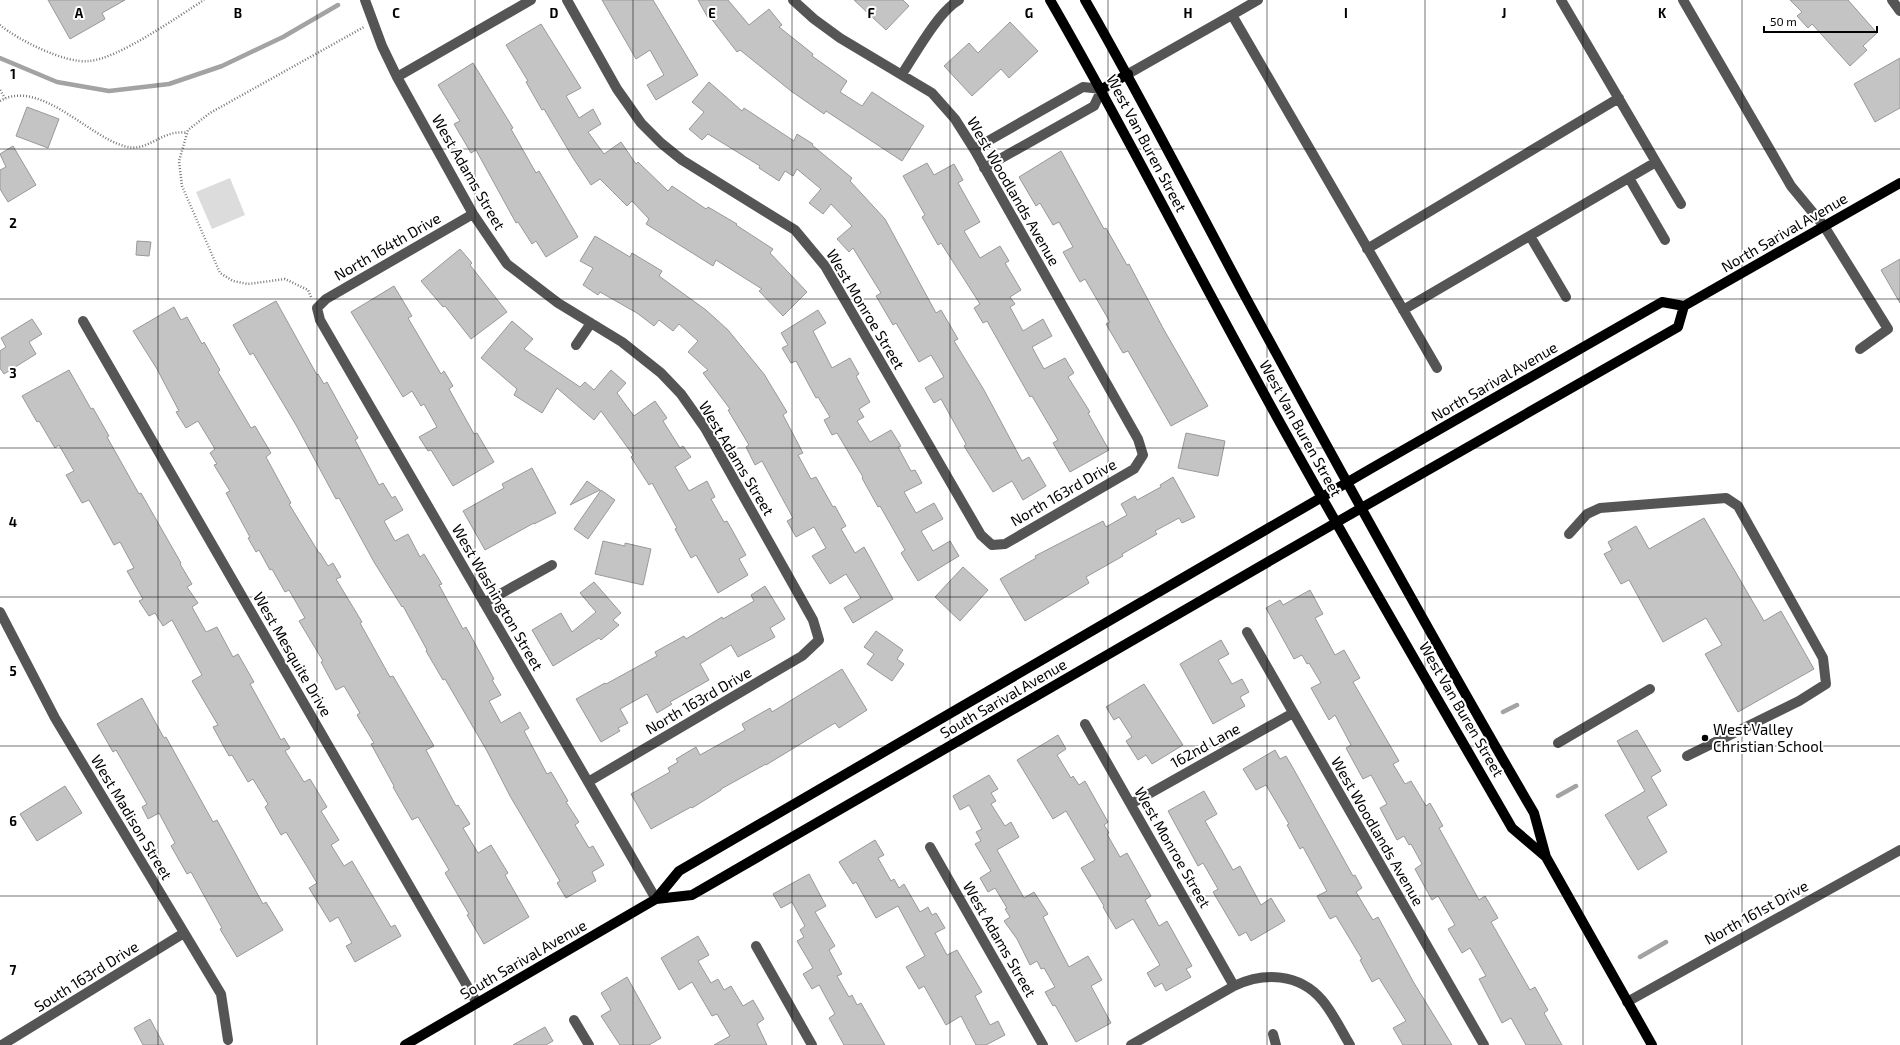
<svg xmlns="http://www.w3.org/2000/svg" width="1900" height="1045" viewBox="0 0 1900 1045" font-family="'Exo 2',sans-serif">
<rect width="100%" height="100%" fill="#fff"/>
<!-- green -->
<path fill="#dcdcdc" d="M 230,178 L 245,215 L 212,229 L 196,192 Z"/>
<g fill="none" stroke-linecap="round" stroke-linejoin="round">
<!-- stream -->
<path stroke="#a3a3a3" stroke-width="4.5" d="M 0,58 L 57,82 L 109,91 L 169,84 L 222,66 L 283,37 L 338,5
M 1503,712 L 1517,705
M 1558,796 L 1576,786
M 1640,957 L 1666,942"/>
</g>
<!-- building -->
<path fill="#c4c4c4" stroke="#999" d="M 48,0 L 125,0 L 102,13 L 105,19 L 70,39 Z
M 602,0 L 653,0 L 698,75 L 656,100 L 647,85 L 664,75 L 650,50 L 636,59 Z
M 698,0 L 728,0 L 749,25 L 769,9 L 782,25 L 779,27 L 813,54 L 812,56 L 847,81 L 840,92 L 862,106 L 872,92 L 924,126 L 902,161 L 826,111 L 824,114 L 791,91 L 740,50 L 737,52 L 710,17 L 708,18 Z
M 854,0 L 903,0 L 909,6 L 886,30 Z
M 1790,0 L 1848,0 L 1877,33 L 1863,46 L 1867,50 L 1850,66 L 1812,24 L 1808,28 L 1797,16 L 1802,12 Z
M 1010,22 L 1038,51 L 1009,78 L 1001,69 L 972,96 L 944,66 L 969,43 L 978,53 Z
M 541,24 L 581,88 L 566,96 L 579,118 L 593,109 L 601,124 L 588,132 L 604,154 L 621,142 L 636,164 L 638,162 L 668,191 L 672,186 L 706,209 L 708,207 L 737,224 L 736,225 L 773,249 L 770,253 L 807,292 L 783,316 L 759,291 L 762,289 L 716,260 L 713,266 L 646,224 L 649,219 L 632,201 L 627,206 L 600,179 L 591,185 L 573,158 L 544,109 L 542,110 L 526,82 L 528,81 L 506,45 Z
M 1900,58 L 1900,108 L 1875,122 L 1854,84 Z
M 473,63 L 513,128 L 511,129 L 536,173 L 539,171 L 578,237 L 546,257 L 536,241 L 532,244 L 518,222 L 516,223 L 476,150 L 471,153 L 454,124 L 460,121 L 438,85 Z
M 709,82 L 742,111 L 744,108 L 794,141 L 797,134 L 813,144 L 812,145 L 852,178 L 850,181 L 885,219 L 936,313 L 941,310 L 958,339 L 954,341 L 984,390 L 1022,461 L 1029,457 L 1046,486 L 1023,500 L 1012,481 L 993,492 L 964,446 L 966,444 L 941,399 L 934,403 L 925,388 L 944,377 L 931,355 L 919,362 L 896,323 L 893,325 L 876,296 L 881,293 L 853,248 L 849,252 L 837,239 L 852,226 L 831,204 L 823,214 L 809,203 L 821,189 L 797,169 L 793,176 L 785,171 L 779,181 L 759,168 L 760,166 L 708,134 L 702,140 L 689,129 L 704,112 L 692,102 Z
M 27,107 L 59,119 L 48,148 L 16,136 Z
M 13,146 L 36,185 L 8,202 L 0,189 L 0,170 L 6,167 L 0,154 Z
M 1061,151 L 1104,229 L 1106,228 L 1127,265 L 1129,264 L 1164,330 L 1208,406 L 1171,426 L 1128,351 L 1123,353 L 1106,324 L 1110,322 L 1085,279 L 1080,282 L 1063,252 L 1073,247 L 1059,222 L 1053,225 L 1040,203 L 1036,206 L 1019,177 Z
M 927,163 L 934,175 L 954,164 L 963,180 L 958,183 L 980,222 L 964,231 L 980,258 L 1000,246 L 1009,261 L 1005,263 L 1021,290 L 1010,297 L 1015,304 L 1010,307 L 1023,331 L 1043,319 L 1052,336 L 1032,347 L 1044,369 L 1065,358 L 1074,373 L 1068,377 L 1090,412 L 1088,413 L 1109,450 L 1070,472 L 1053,443 L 1058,440 L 1032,396 L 1030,397 L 987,321 L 983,323 L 974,308 L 980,304 L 941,243 L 938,245 L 922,217 L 925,215 L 903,176 Z
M 595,236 L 630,257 L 632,253 L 662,271 L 659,276 L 706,310 L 728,330 L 764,374 L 787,412 L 783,415 L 803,453 L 798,455 L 811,479 L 816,477 L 833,507 L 835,506 L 846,526 L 841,529 L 855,553 L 864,547 L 893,599 L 853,623 L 844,608 L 861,598 L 846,574 L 830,584 L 812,556 L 826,548 L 814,527 L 796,537 L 787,521 L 793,518 L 762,461 L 755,465 L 746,447 L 749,445 L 728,410 L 730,409 L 703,373 L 708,370 L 688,352 L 698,341 L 679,324 L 673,331 L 659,320 L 654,326 L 637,313 L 600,292 L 598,295 L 583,285 L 593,268 L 580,261 Z
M 137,241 L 151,242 L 149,256 L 136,255 Z
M 460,249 L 472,263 L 470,265 L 507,312 L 471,339 L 445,306 L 443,307 L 421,281 Z
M 1900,259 L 1900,303 L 1881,270 Z
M 394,286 L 412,316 L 408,318 L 441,374 L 444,371 L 453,386 L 449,389 L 474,434 L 477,433 L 494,462 L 453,486 L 431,450 L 428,451 L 419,437 L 437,427 L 424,404 L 421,406 L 412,391 L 403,397 L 351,312 Z
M 276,301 L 317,375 L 318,374 L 324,384 L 327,382 L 338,402 L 358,438 L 355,440 L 379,485 L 383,483 L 392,498 L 395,496 L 403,510 L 384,521 L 395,541 L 408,534 L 420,557 L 424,554 L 442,584 L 439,585 L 463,629 L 466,627 L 494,679 L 492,680 L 501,695 L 489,701 L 501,723 L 520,712 L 529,728 L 524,731 L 547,774 L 551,772 L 568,801 L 566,802 L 579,822 L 575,825 L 589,848 L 593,846 L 604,865 L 592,872 L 596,881 L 566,898 L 557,883 L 560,881 L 510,796 L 487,751 L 445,679 L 443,680 L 426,651 L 427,650 L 403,606 L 402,607 L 374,562 L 339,498 L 336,499 L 296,425 L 253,353 L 250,355 L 233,325 Z
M 174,307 L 181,320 L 187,317 L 202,344 L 204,342 L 220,370 L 218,372 L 251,428 L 255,426 L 271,453 L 266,457 L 291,503 L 289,504 L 319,553 L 320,553 L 328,566 L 333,563 L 341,577 L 336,579 L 362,622 L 360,623 L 390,677 L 393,676 L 434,746 L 426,750 L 456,806 L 458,805 L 470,824 L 463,828 L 478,853 L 491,845 L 508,873 L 505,875 L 529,917 L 484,944 L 467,915 L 469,914 L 445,873 L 449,870 L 418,817 L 412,820 L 393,787 L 394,786 L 371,744 L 374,743 L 357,715 L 360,713 L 344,686 L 336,690 L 321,662 L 323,661 L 299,621 L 305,618 L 289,590 L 285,592 L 272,569 L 270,570 L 259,550 L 256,552 L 248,538 L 250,537 L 226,493 L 230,491 L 214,465 L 217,464 L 210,453 L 215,449 L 198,421 L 186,428 L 176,412 L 179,411 L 157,369 L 133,331 Z
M 818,310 L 826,323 L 813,331 L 832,368 L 850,358 L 859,374 L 856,376 L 870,402 L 859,409 L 864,417 L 857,421 L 870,442 L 891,430 L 901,446 L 898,447 L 911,471 L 915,470 L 922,483 L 904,492 L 916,513 L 934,503 L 943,519 L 921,531 L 933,551 L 950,541 L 959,556 L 918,581 L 901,553 L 905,550 L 880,506 L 878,507 L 862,478 L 863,477 L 837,433 L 832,435 L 824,420 L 830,417 L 818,397 L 816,398 L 796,361 L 791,363 L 782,348 L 788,345 L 781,333 Z
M 32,319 L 42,334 L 29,342 L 36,354 L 4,374 L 0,368 L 0,351 L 6,347 L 1,338 Z
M 512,321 L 533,339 L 524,349 L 580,387 L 585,382 L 594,390 L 611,370 L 626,383 L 617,393 L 634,416 L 655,401 L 667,418 L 663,421 L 680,448 L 683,446 L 691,457 L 675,467 L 689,491 L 707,481 L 715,497 L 711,499 L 724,522 L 727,521 L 746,555 L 739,559 L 748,575 L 718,593 L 696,555 L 691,558 L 675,529 L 677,528 L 652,483 L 649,485 L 631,457 L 633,455 L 601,411 L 594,420 L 557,388 L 542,413 L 514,395 L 517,389 L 481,358 Z
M 69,370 L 91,409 L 93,408 L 109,436 L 107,437 L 139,494 L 141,493 L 181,563 L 180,564 L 192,584 L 187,587 L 198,603 L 192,607 L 206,632 L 217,627 L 233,657 L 238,654 L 254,682 L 250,684 L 281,740 L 284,738 L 290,748 L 285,751 L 304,782 L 310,779 L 327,807 L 321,811 L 339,840 L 331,845 L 344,866 L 352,861 L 391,927 L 395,925 L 401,936 L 355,962 L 346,946 L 352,943 L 338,917 L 330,922 L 309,888 L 317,883 L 286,832 L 281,835 L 265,807 L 268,804 L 253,779 L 248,782 L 232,755 L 229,756 L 213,727 L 218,725 L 192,681 L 202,675 L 172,620 L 163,626 L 155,613 L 149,616 L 139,601 L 143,599 L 127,571 L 134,568 L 120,542 L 114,545 L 89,500 L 82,503 L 66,475 L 74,471 L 59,445 L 55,448 L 39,421 L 37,422 L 22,396 Z
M 1186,433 L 1225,441 L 1218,476 L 1178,468 Z
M 532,468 L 556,513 L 534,524 L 534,523 L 485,550 L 463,511 L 504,488 L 502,484 Z
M 1173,477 L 1195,517 L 1182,523 L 1179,518 L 1155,531 L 1157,534 L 1122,554 L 1123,556 L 1086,577 L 1089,583 L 1025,621 L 1000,579 L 1036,558 L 1035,556 L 1103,521 L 1106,527 L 1127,515 L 1121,504 L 1135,496 L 1137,500 L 1161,487 L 1160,485 Z
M 587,481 L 600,490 L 570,505 Z
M 601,490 L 615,500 L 588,539 L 574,529 Z
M 1704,518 L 1764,621 L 1781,611 L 1814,669 L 1738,712 L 1705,654 L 1722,645 L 1706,618 L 1663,642 L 1629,580 L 1621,584 L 1604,554 L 1612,550 L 1608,542 L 1636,526 L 1649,549 Z
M 603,541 L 625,546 L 625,543 L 651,549 L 643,585 L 595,574 Z
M 963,567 L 988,590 L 960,621 L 935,597 Z
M 594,582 L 621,613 L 613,620 L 619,625 L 601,640 L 599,638 L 553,666 L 532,630 L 561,613 L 572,632 L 596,612 L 580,593 Z
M 765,586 L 785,619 L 770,628 L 775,637 L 738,657 L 731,645 L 700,664 L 709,680 L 670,702 L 672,704 L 657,713 L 647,694 L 620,709 L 628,723 L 618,728 L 620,731 L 601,742 L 576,699 L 605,683 L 606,684 L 657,656 L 655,652 L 684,636 L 686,639 L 722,617 L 723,619 L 754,601 L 751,595 Z
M 1310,590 L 1323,614 L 1315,618 L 1335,655 L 1344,650 L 1360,678 L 1353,682 L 1399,761 L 1393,764 L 1405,784 L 1411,781 L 1426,806 L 1430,803 L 1443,826 L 1439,828 L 1479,900 L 1485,896 L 1498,918 L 1491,922 L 1530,990 L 1535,987 L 1548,1010 L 1544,1013 L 1562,1045 L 1526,1045 L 1511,1018 L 1502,1023 L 1479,979 L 1486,976 L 1470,948 L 1462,953 L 1448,929 L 1455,925 L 1438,896 L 1432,900 L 1415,869 L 1422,864 L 1411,844 L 1409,845 L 1404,836 L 1397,840 L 1380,808 L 1387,804 L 1371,775 L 1363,779 L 1346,748 L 1351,745 L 1335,715 L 1329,720 L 1311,688 L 1321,683 L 1309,663 L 1307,664 L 1302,655 L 1294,659 L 1266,608 L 1280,600 L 1283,605 Z
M 876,631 L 903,650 L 897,659 L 904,664 L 892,681 L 867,664 L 874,654 L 864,647 Z
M 1221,640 L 1229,654 L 1218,660 L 1232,684 L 1242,679 L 1249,692 L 1240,697 L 1245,706 L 1213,724 L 1180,664 Z
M 842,669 L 867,710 L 839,728 L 835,723 L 766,765 L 766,764 L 721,789 L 721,790 L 692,808 L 691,807 L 651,829 L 631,794 L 670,772 L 668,768 L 678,762 L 676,759 L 696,747 L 700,755 L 745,730 L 742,724 L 770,708 L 772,712 Z
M 1144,684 L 1183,745 L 1152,764 L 1146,755 L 1138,760 L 1126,741 L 1132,737 L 1119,717 L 1114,720 L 1106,707 Z
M 142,698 L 164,738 L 166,737 L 213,822 L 217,820 L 263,904 L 266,902 L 283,930 L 237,957 L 220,929 L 222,928 L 191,872 L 187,874 L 171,846 L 175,843 L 159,813 L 148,819 L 142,807 L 147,804 L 116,750 L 113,752 L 97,724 Z
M 1637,730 L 1661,771 L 1651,777 L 1667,805 L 1647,817 L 1667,852 L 1638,870 L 1605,815 L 1645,791 L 1617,741 Z
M 1058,735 L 1066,749 L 1057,755 L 1071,778 L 1073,776 L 1079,785 L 1085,781 L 1108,822 L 1104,825 L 1109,833 L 1107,834 L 1120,857 L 1127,853 L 1151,896 L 1145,900 L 1159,926 L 1167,921 L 1192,966 L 1186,969 L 1191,977 L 1166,991 L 1162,983 L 1155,987 L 1147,973 L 1160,965 L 1133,919 L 1116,929 L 1103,907 L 1104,906 L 1081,868 L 1095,860 L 1066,811 L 1053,819 L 1017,760 Z
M 1275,750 L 1280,759 L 1286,756 L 1293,768 L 1353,876 L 1355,875 L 1362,888 L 1356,892 L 1368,912 L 1373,920 L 1378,917 L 1414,983 L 1452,1045 L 1403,1045 L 1393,1028 L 1406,1021 L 1379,978 L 1372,982 L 1360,960 L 1362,959 L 1336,916 L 1330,919 L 1317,896 L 1327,891 L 1303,847 L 1300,849 L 1287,825 L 1289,824 L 1266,785 L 1256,790 L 1243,769 Z
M 989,775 L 998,789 L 991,793 L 996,801 L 991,804 L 1005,826 L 1011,822 L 1019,837 L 997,850 L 1024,898 L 1034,892 L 1048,914 L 1043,917 L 1069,967 L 1088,956 L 1102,980 L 1091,986 L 1111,1023 L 1076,1042 L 1055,1005 L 1053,1006 L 1045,992 L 1055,987 L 1044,968 L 1041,969 L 1037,961 L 1030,965 L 1017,939 L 1004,921 L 1010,917 L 1005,909 L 1007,908 L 995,888 L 988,892 L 980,878 L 991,871 L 975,844 L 981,841 L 976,832 L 982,829 L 969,805 L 960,810 L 953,796 Z
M 65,786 L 82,813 L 37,841 L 20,814 Z
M 1204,791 L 1217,814 L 1205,821 L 1233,870 L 1240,866 L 1261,905 L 1271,898 L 1285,921 L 1251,941 L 1246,932 L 1239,936 L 1213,892 L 1218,889 L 1203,863 L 1198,866 L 1168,811 Z
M 875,840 L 884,855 L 878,858 L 891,881 L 894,879 L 899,888 L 904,884 L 920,912 L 928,907 L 932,915 L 936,913 L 945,928 L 935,933 L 947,955 L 957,950 L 982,992 L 975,996 L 990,1025 L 998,1021 L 1005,1035 L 986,1045 L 976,1045 L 961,1016 L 946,1025 L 924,986 L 919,989 L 906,967 L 925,956 L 898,906 L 876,918 L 856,882 L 853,884 L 839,862 Z
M 809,874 L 826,906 L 815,912 L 835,946 L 829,950 L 842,974 L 837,976 L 849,997 L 852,995 L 857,1005 L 861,1003 L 885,1045 L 844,1045 L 829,1018 L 835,1014 L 819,985 L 812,989 L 803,974 L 813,968 L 797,941 L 804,937 L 800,930 L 805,926 L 792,902 L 781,908 L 773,894 Z
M 698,936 L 709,955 L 698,961 L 711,983 L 718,979 L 724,990 L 731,986 L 743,1006 L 753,1000 L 764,1019 L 757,1024 L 767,1045 L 714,1045 L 730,1036 L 717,1014 L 712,1016 L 692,982 L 679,990 L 661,958 Z
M 627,977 L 661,1038 L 649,1045 L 620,1045 L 601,1016 L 611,1010 L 601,993 Z
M 150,1019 L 164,1045 L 143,1045 L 134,1028 Z
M 545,1027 L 553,1041 L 546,1045 L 513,1045 Z"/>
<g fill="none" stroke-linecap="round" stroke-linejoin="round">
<!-- path -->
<path stroke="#777" stroke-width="2.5" stroke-dasharray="1 2" stroke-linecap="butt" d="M 0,25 C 18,40 66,64 89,61 C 118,59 177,17 204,0
M 0,90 L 5,98
M 0,101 C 39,78 88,136 124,146 C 148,154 162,128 187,133
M 311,297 L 308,290 L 285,279 L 248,284 L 233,281 L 220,273 L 182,186 L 179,161 L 188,130 L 210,113 L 364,27"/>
<!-- minor -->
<path stroke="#555" stroke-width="10" d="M 365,0 L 382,46 L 397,77 L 473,214 L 507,264 L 558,303 L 622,342 L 661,373 L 681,394 L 705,428 L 813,620 L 819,640 L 802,656 L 588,782
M 567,0 L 617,89 L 641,123 L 661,143 L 682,160 L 795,230 L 825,266 L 981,535 L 992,545 L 1005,544 L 1134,469 L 1143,455 L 1138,439 L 974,149 L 955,119 L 932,93 L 840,38 L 814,19 L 793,0
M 1683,0 L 1791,186 L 1824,226 L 1888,329 L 1860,349
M 1892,0 L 1900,11
M 1232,15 L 1258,0
M 902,74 C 916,53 938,12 959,0
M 1128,74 L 1232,15 L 1437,368
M 397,77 L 531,0
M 974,149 L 1083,87 L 1102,89 L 1094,106 L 984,168
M 1656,162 L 1681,204
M 1629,178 L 1665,240
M 473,214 L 326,299 L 317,308 L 320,320 L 656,899
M 1530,236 L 1566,297
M 1367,249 L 1619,98
M 1403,310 L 1656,162 L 1561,0
M 83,321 L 477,1003
M 576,345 L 591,323
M 1569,534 L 1587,514 L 1600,508 L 1726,498 L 1738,506 L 1823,658 L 1826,684 L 1799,701 L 1687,756
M 484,603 L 552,565
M 0,612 L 55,718 L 221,994 L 228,1040
M 1247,632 L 1484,1045
M 1085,724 L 1234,986
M 1558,743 L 1650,689
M 1131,804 L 1293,713
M 930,847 L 1043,1045
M 756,946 L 812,1045
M 1627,1002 L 1900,850
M 574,1020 L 589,1045
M 1273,1034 L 1276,1045
M 2,1045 L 184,933
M 1131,1045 L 1234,986 C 1264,972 1299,973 1322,1000 C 1333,1013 1341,1030 1350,1045"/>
<!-- major -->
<path stroke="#000" stroke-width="10" d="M 1050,0 C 1120,121 1183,246 1250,368 C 1334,523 1424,675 1512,828 L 1546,857
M 1085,0 C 1141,97 1192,197 1245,296 C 1339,469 1434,642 1534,813 L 1546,857 L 1652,1045
M 1102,89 L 1128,74
M 656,899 L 692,895 C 1020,706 1348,514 1678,327 L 1684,306
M 405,1045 L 656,899 L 679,871 L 1372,468 L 1662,302 L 1684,306 L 1900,183"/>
</g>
<!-- grid -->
<path fill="none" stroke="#000" stroke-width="1" stroke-opacity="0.55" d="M 158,0 L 158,1045M 317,0 L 317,1045M 475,0 L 475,1045M 633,0 L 633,1045M 792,0 L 792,1045M 950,0 L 950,1045M 1108,0 L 1108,1045M 1267,0 L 1267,1045M 1425,0 L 1425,1045M 1583,0 L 1583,1045M 1742,0 L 1742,1045M 0,149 L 1900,149M 0,299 L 1900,299M 0,448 L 1900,448M 0,597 L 1900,597M 0,746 L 1900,746M 0,896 L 1900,896"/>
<!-- markers -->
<circle fill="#000" stroke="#fff" stroke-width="1.5" cx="1705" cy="738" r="4"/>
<g text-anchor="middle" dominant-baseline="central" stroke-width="4" stroke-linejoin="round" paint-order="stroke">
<!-- street labels -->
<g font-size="15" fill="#000" stroke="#fff">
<text transform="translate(1147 143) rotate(62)">West Van Buren Street</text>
<text transform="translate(469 172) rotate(60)">West Adams Street</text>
<text transform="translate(1014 191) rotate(60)">West Woodlands Avenue</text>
<text transform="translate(1784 232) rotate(-30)">North Sarival Avenue</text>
<text transform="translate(387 246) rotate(-30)">North 164th Drive</text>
<text transform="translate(866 309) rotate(59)">West Monroe Street</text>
<text transform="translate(1494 381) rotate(-30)">North Sarival Avenue</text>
<text transform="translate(1301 428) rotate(61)">West Van Buren Street</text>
<text transform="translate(737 458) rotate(59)">West Adams Street</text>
<text transform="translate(1063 492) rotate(-30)">North 163rd Drive</text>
<text transform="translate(498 597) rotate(60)">West Washington Street</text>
<text transform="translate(293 654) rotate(60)">West Mesquite Drive</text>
<text transform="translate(1003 698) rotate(-30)">South Sarival Avenue</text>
<text transform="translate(698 700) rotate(-30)">North 163rd Drive</text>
<text transform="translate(1462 709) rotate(60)">West Van Buren Street</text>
<text transform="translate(1205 745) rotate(-29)">162nd Lane</text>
<text transform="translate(132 817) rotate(59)">West Madison Street</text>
<text transform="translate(1378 831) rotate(60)">West Woodlands Avenue</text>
<text transform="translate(1173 847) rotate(60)">West Monroe Street</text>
<text transform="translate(1756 912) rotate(-29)">North 161st Drive</text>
<text transform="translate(1000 939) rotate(60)">West Adams Street</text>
<text transform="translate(523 959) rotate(-30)">South Sarival Avenue</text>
<text transform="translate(86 976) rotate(-32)">South 163rd Drive</text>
</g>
<!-- poi labels -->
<g font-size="15" fill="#000" stroke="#fff" text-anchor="start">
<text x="1713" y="729">West Valley<tspan x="1713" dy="17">Christian School</tspan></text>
</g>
</g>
<g font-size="13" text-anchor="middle" font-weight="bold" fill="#000" stroke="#fff" stroke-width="4" stroke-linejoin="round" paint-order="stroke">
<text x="79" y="18">A</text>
<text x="238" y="18">B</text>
<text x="396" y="18">C</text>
<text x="554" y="18">D</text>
<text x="712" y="18">E</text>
<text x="871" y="18">F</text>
<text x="1029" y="18">G</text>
<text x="1188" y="18">H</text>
<text x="1346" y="18">I</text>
<text x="1504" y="18">J</text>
<text x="1662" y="18">K</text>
<text x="13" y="79">1</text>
<text x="13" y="228">2</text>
<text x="13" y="378">3</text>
<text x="13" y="527">4</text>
<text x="13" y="676">5</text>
<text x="13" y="826">6</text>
<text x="13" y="975">7</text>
</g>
<!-- scale -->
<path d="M1764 26v6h113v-6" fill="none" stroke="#000000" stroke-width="2"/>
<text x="1770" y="26" font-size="12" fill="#000000" stroke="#ffffff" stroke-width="3" paint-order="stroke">50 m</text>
</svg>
